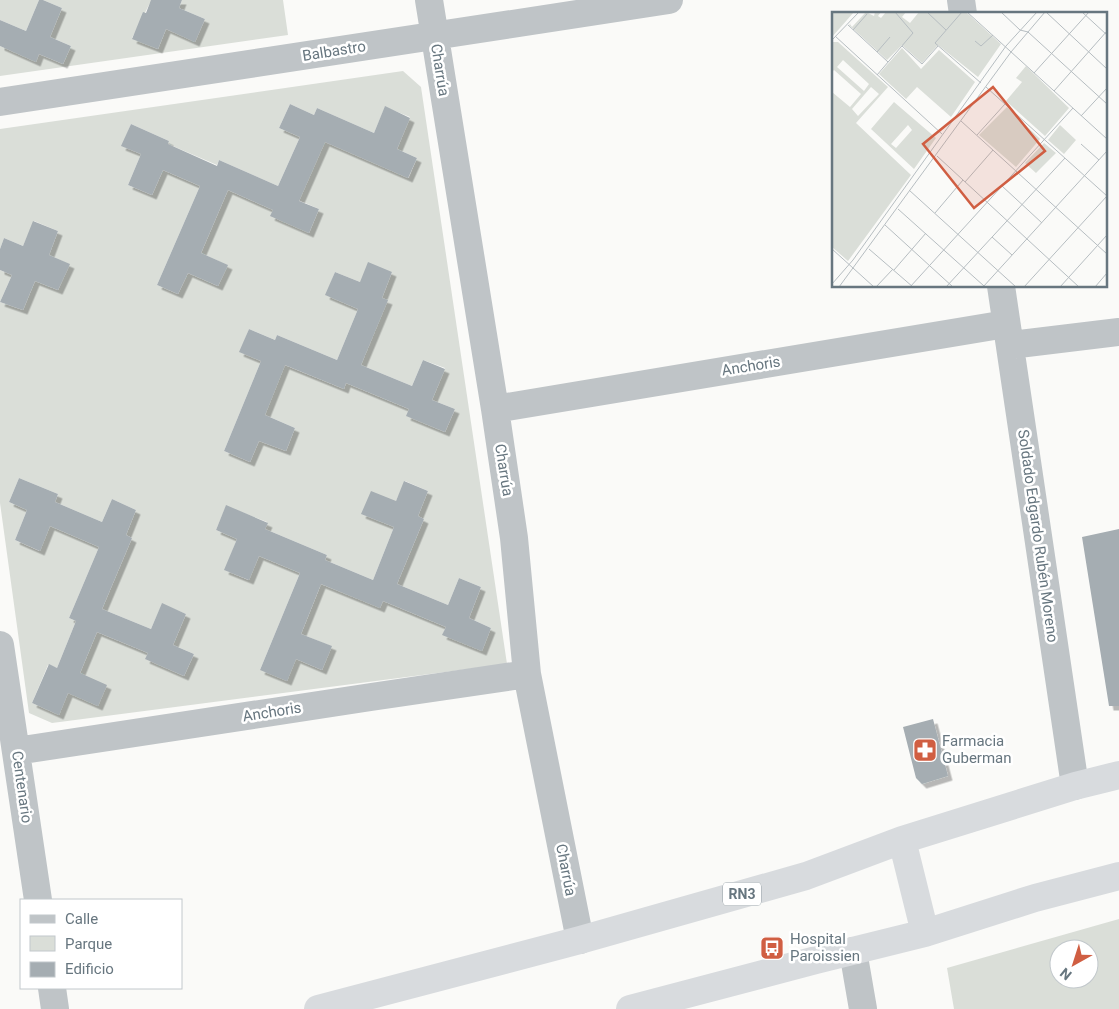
<svg xmlns="http://www.w3.org/2000/svg" width="1119" height="1009" viewBox="0 0 1119 1009" font-family="Roboto,sans-serif">
<defs>
<filter id="shadow"><feDropShadow dx="4.5" dy="4.5" stdDeviation="0" flood-color="#0004"/></filter>
</defs>
<rect width="100%" height="100%" fill="#fafaf8"/>
<!-- green -->
<path fill="#daded8" fill-rule="evenodd" d="M 0,0 L 39,0 L 26,31 L 0,20 Z
M 43,0 L 156,0 L 150,3 L 132,38 L 158,49 L 166,29 L 195,41 L 205,19 L 179,8 L 182,0 L 283,0 L 288,35 L 0,76 L 0,46 L 36,61 L 39,54 L 63,64 L 71,46 L 50,37 L 62,8 Z
M 403,71 L 421,87 L 507,664 L 52,723 L 29,713 L 0,503 L 0,270 L 12,275 L 0,302 L 23,310 L 35,281 L 58,290 L 69,264 L 49,255 L 58,231 L 34,221 L 23,246 L 4,238 L 0,249 L 0,129 ZM 290,104 L 314,115 L 317,108 L 374,133 L 385,107 L 410,117 L 397,149 L 417,158 L 409,178 L 321,140 L 296,199 L 319,209 L 309,233 L 273,210 L 228,190 L 201,253 L 227,265 L 218,286 L 188,273 L 178,294 L 157,285 L 200,186 L 163,170 L 152,195 L 128,185 L 141,154 L 122,146 L 131,124 L 169,141 L 168,144 L 217,165 L 219,160 L 278,186 L 300,137 L 279,128 ZM 335,272 L 360,282 L 392,272 L 382,298 L 387,300 L 361,365 L 412,386 L 423,360 L 445,368 L 432,400 L 455,409 L 445,432 L 407,416 L 409,409 L 346,383 L 344,389 L 282,364 L 265,415 L 295,428 L 286,451 L 259,441 L 250,462 L 224,451 L 261,361 L 240,352 L 249,329 L 275,340 L 277,335 L 337,360 L 358,309 L 326,295 ZM 19,478 L 58,494 L 55,502 L 102,522 L 112,499 L 136,510 L 126,535 L 132,538 L 102,609 L 151,629 L 162,604 L 186,614 L 173,645 L 194,654 L 184,676 L 146,659 L 148,653 L 97,632 L 80,673 L 68,693 L 58,714 L 32,703 L 48,665 L 57,668 L 76,621 L 69,618 L 99,547 L 50,526 L 39,551 L 15,540 L 27,510 L 9,502 ZM 405,481 L 428,491 L 418,516 L 424,519 L 397,584 L 448,605 L 459,578 L 481,587 L 469,618 L 491,628 L 482,650 L 443,634 L 446,627 L 383,601 L 380,607 L 318,583 L 320,587 L 301,634 L 331,646 L 322,670 L 296,659 L 260,670 L 300,573 L 259,556 L 248,580 L 225,570 L 237,539 L 216,530 L 226,506 L 267,522 L 265,529 L 327,555 L 325,560 L 373,580 L 394,527 L 362,514 L 396,501 Z
M 1119,919 L 1119,1009 L 954,1009 L 947,968 ZM 1059,949 L 1089,949 L 1089,979 L 1059,979 Z"/>
<!-- building -->
<path fill="#a5adb2" filter="url(#shadow)" d="M 39,0 L 43,0 L 62,8 L 50,37 L 71,46 L 63,64 L 39,54 L 36,62 L 0,46 L 0,20 L 26,31 Z
M 151,0 L 182,0 L 179,8 L 205,19 L 195,42 L 166,29 L 158,49 L 132,39 L 143,12 L 146,13 Z
M 290,104 L 314,115 L 317,108 L 374,133 L 385,106 L 410,118 L 397,149 L 417,158 L 408,178 L 325,142 L 299,201 L 319,209 L 309,233 L 270,216 L 273,210 L 228,190 L 201,253 L 228,265 L 218,286 L 188,273 L 178,294 L 157,285 L 200,186 L 163,170 L 152,195 L 128,185 L 141,154 L 121,146 L 131,124 L 169,141 L 168,144 L 217,166 L 219,160 L 278,186 L 300,137 L 279,128 Z
M 33,221 L 58,231 L 49,255 L 70,264 L 58,290 L 35,281 L 23,310 L 0,302 L 12,275 L 0,270 L 0,249 L 4,238 L 23,246 Z
M 368,262 L 392,272 L 382,298 L 388,300 L 361,365 L 412,386 L 423,360 L 445,369 L 432,400 L 455,409 L 445,432 L 406,416 L 409,409 L 346,383 L 344,389 L 285,365 L 265,415 L 295,428 L 286,451 L 259,441 L 250,462 L 224,451 L 261,361 L 239,352 L 249,329 L 275,340 L 277,335 L 337,360 L 358,309 L 325,295 L 335,272 L 360,282 Z
M 19,478 L 58,494 L 55,502 L 102,522 L 112,499 L 136,510 L 126,535 L 132,538 L 102,609 L 151,629 L 162,603 L 186,614 L 173,645 L 194,654 L 184,676 L 145,659 L 148,653 L 97,632 L 80,673 L 107,685 L 98,706 L 68,693 L 59,715 L 32,703 L 49,664 L 57,668 L 76,621 L 69,618 L 99,547 L 50,526 L 40,551 L 15,540 L 27,510 L 9,502 Z
M 404,481 L 428,491 L 418,516 L 424,519 L 397,584 L 448,605 L 459,578 L 481,587 L 469,618 L 491,628 L 482,651 L 442,635 L 446,627 L 383,601 L 380,608 L 321,584 L 301,634 L 332,646 L 322,670 L 296,659 L 287,681 L 260,670 L 300,573 L 259,556 L 249,580 L 224,570 L 237,539 L 216,530 L 226,505 L 268,523 L 265,529 L 327,555 L 325,560 L 373,580 L 394,527 L 361,514 L 371,491 L 396,501 Z
M 1119,529 L 1119,706 L 1109,706 L 1082,537 Z
M 933,719 L 948,776 L 922,784 L 916,778 L 903,727 Z"/>
<g fill="none" stroke-linecap="round" stroke-linejoin="round">
<!-- minor -->
<path stroke="#bfc4c7" stroke-width="28" d="M 429,0 L 495,409 L 514,538 L 527,674 L 580,940
M 961,0 L 963,14
M 0,102 L 669,0
M 1001,286 L 1075,786
M 1010,345 L 1119,332
M 495,409 L 1006,324
M 0,645 L 38,900
M 16,751 L 371,697 L 527,674
M 853,951 L 863,1009
M 52,988 L 55,1009"/>
<!-- highway -->
<path stroke="#d8dbde" stroke-width="28" d="M 902,840 L 925,933
M 318,1009 L 580,940 L 806,876 L 902,840 L 1075,786 L 1119,775
M 630,1009 L 816,960 L 925,933 L 1035,898 L 1119,876"/>
</g>
<!-- icons -->
<defs>
<g id="pharmacy-square" transform="scale(1.25)"><rect x="-9" y="-9" width="18" height="18" rx="4" fill="#d05e42" stroke="#fff"/><path d="M-2-6h4v4h4v4h-4v4h-4v-4h-4v-4h4Z" fill="#fff"/></g>
<g id="bus-square" transform="scale(1.25)"><rect x="-9" y="-9" width="18" height="18" rx="4" fill="#d05e42" stroke="#fff"/><path d="M-5-6H5V4H4V6H2V4H-2V6H-4V4H-5ZM-3.5-4V0h7V-4ZM-3.5 1.2v1.5H-2V1.2ZM2 1.2v1.5H3.5V1.2Z" fill="#fff"/></g>
</defs>
<g fill-rule="evenodd">
<use href="#pharmacy-square" x="925" y="750"/>
<use href="#bus-square" x="772" y="948"/>
</g>
<g text-anchor="middle" dominant-baseline="central" stroke-width="5" stroke-linejoin="round" paint-order="stroke">
<!-- shield labels -->
<rect fill="#fff" stroke="#959fa5" stroke-width="1" x="723" y="882.5" width="38" height="23" rx="4"/>
<g font-size="14" font-weight="bold" fill="#67767f">
<text x="742" y="894">RN3</text>
</g>
<!-- street labels -->
<g font-size="15" fill="#67767f" stroke="#fff">
<text transform="translate(334 51) rotate(-9)">Balbastro</text>
<text transform="translate(440 70) rotate(81)">Charrúa</text>
<text transform="translate(751 366) rotate(-9)">Anchoris</text>
<text transform="translate(504 470) rotate(81)">Charrúa</text>
<text transform="translate(1038 536) rotate(82)">Soldado Edgardo Rubén Moreno</text>
<text transform="translate(272 712) rotate(-9)">Anchoris</text>
<text transform="translate(22 787) rotate(82)">Centenario</text>
<text transform="translate(566 870) rotate(79)">Charrúa</text>
</g>
<!-- poi labels -->
<g font-size="15" fill="#67767f" stroke="#fff" text-anchor="start">
<text x="942" y="741">Farmacia<tspan x="942" dy="17">Guberman</tspan></text>
<text x="790" y="939">Hospital<tspan x="790" dy="17">Paroissien</tspan></text>
</g>
</g>
<!-- overview -->
<g transform="translate(832 12)">
<rect width="275" height="275" fill="#fafaf8"/>
<path d="M 0,0 L 22,0 L 0,25 ZM 28,0 L 18,12 L 20,15 L 34,0 L 42,4 L 43,0 L 49,0 L 46,4 L 49,6 L 54,0 L 74,0 L 70,5 L 78,11 L 87,0 L 134,0 L 169,32 L 146,65 L 106,33 L 90,51 L 70,33 L 55,48 L 17,13 ZM 0,30 L 6,30 L 56,75 L 24,111 L 79,163 L 16,249 L 0,235 L 0,80 L 18,95 L 29,82 L 2,58 L 0,60 ZM 11,48 L 37,72 L 32,79 L 5,55 ZM 39,75 L 47,82 L 26,104 L 20,97 ZM 70,36 L 89,57 L 107,38 L 143,70 L 119,105 L 85,75 L 74,87 L 47,62 ZM 194,54 L 237,96 L 213,124 L 174,89 L 190,70 L 184,66 ZM 62,90 L 104,126 L 82,157 L 39,117 ZM 76,113 L 80,118 L 64,136 L 59,132 ZM 175,95 L 208,127 L 184,155 L 147,123 ZM 228,113 L 244,128 L 232,142 L 216,128 ZM 212,131 L 224,141 L 204,161 L 193,151 Z" fill="#daded8" fill-rule="evenodd"/>
<path fill="none" stroke="#b6bdc1" stroke-width="1" d="M 95,0 L 114,18M 130,0 L 103,31 L 149,71M 135,0 L 275,127M 169,0 L 188,18 L 196,20 L 275,92M 214,0 L 275,57M 250,0 L 275,23M 16,13 L 56,50M 21,18 L 35,2M 3,24 L 110,122M 0,28 L 27,0M 143,29 L 149,34 L 161,23M 70,34 L 90,52 L 106,34M 45,40 L 58,25M 202,61 L 257,0M 45,63 L 81,21 L 63,0M 154,75 L 275,184 L 192,275M 222,79 L 275,19M 249,104 L 275,76M 129,109 L 275,242M 145,123 L 173,92M 249,132 L 267,148M 105,144 L 247,275M 133,170 L 161,138M 170,174 L 210,211M 77,178 L 184,275M 66,197 L 152,274M 103,201 L 131,168M 53,213 L 121,275M 160,225 L 180,243M 0,237 L 42,275M 37,237 L 81,275M 62,258 L 94,221M 0,272 L 21,248 L 174,34 L 205,0M 7,275 L 179,40 L 213,0M 44,275 L 61,257M 78,275 L 241,96M 114,275 L 233,146M 151,275 L 275,139M 228,275 L 275,223M 263,275 L 275,261"/>
<path fill="#d05e42" fill-opacity="0.15" stroke="#d05e42" stroke-width="2.5" d="M 161,75 L 213,139 L 142,196 L 91,132 Z"/>
<rect width="275" height="275" fill="none" stroke="#67767f" stroke-width="2.5"/>
</g>
<!-- legend -->
<rect x="20" y="899" width="162" height="90" fill="#ffffff" stroke="#c2c8cc"/>
<rect x="30" y="915" width="25" height="8" fill="#bfc4c7" stroke="#c2c8cc"/>
<text x="65" y="924" font-size="15" fill="#67767f">Calle</text>
<rect x="30" y="936" width="25" height="15" fill="#daded8" stroke="#c2c8cc"/>
<text x="65" y="949" font-size="15" fill="#67767f">Parque</text>
<rect x="30" y="962" width="25" height="15" fill="#a5adb2" stroke="#c2c8cc"/>
<text x="65" y="974" font-size="15" fill="#67767f">Edificio</text>
<!-- north arrow -->
<g transform="translate(1074 964) rotate(219)"><circle r="24" fill="#ffffff" stroke="#c2c8cc"/>
<path d="M0-4L9 19L0 12L-9 19Z" fill="#d05e42"/>
<text y="-8" font-size="14" font-weight="bold" text-anchor="middle" fill="#67767f">N</text>
</g>
</svg>
